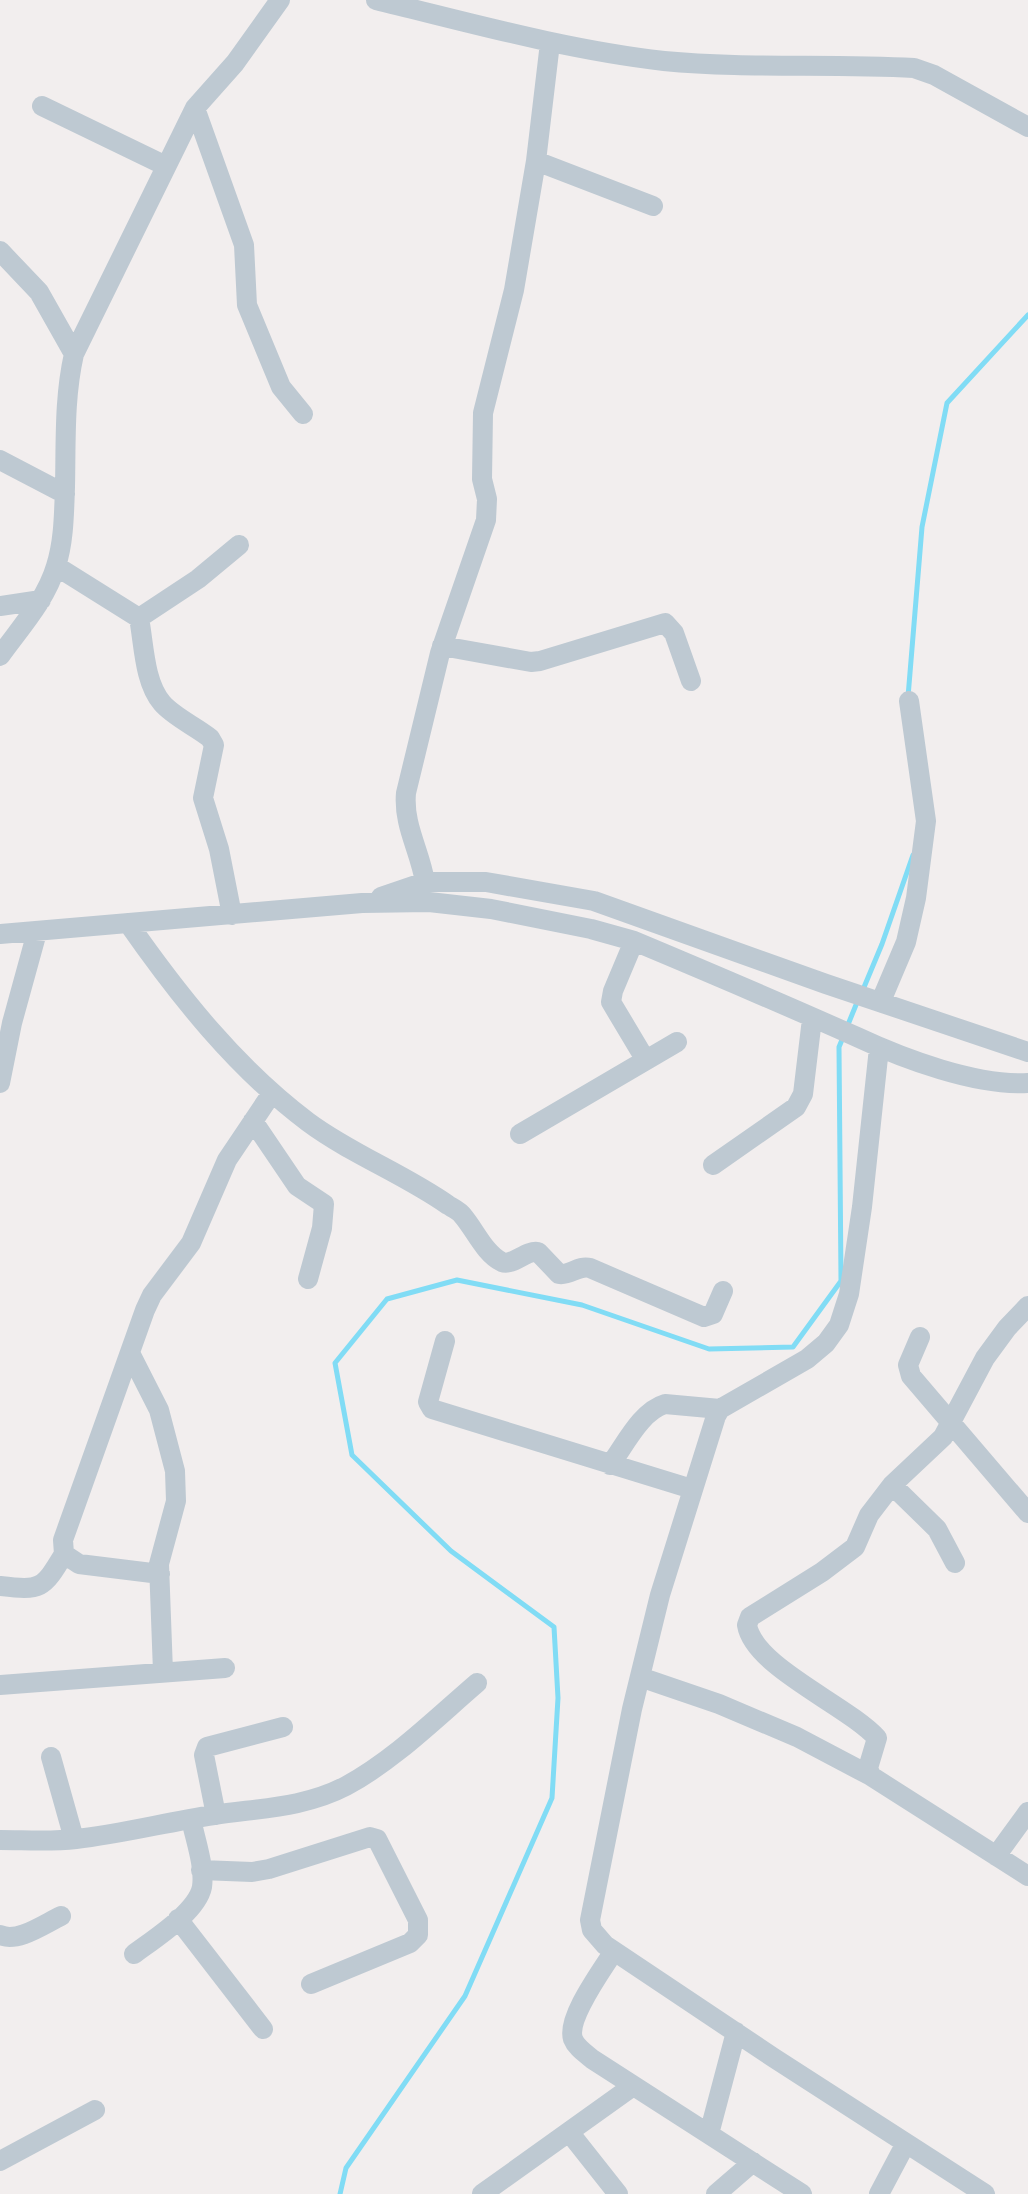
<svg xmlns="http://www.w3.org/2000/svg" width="1028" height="2194" viewBox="0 0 1028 2194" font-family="'DM Sans',sans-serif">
<rect width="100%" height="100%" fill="#f2eeee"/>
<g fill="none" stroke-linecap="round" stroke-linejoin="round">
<!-- stream -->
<path stroke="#81dcf5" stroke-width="5" d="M 908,697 L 922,527 L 947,403 L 1028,315
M 862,992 L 882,944 L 913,855
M 847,1027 L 858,1000
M 340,2194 L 346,2168 L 465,1996 L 552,1798 L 558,1698 L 554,1627 L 451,1551 L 352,1455 L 335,1363 L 387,1299 L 457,1280 L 582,1305 L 709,1349 L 793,1347 L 841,1281 L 839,1047 L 844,1035"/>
<!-- minor -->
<path stroke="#bec9d2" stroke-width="20" d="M 376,0 C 471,23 567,50 664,61 C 748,69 831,63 914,68 L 934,75 L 1028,127
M 42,106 L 166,166
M 195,108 L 244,245 L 247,305 L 281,387 L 303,414
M 536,161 L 653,206
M 0,251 L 39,292 L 74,354
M 0,460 L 65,494
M 56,566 L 139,618 L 198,579 L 239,545
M 0,606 L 41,600
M 139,618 C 144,644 144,682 162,703 C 174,717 195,726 210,738 L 214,745 L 203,798 L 219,849 L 232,915
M 442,646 L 531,662 L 540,661 L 665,623 L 674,633 L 691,681
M 0,656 C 20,628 46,600 56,566 C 64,541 64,513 65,487 C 66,442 64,398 74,354 L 195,108 L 235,63 L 280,0
M 425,882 C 420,851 403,825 406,793 L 440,653 L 486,520 L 487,499 L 482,479 L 483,413 L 514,290 L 536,161 L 550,43
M 381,897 L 425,882 L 486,882 L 594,901 L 826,984 L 1028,1052
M 128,923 C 179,996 236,1068 308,1122 C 351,1154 404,1174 448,1205 C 453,1208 460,1211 463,1216 C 475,1230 485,1254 502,1262 C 513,1266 526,1250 538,1252 L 559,1274 C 570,1276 578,1265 590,1268 L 704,1317 L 713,1314 L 723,1291
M 0,934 L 362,903 L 429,902 L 491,909 L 591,929 L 634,941 C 708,972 783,1004 857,1037 C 904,1059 976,1086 1028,1083
M 634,941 L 613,991 L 611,1002 L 645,1059
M 881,1001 L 906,942 L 916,898 L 926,821 L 909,701
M 879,1048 L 862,1207 L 849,1294 L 839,1325 L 826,1343 L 807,1359 L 720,1409 L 716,1416 L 660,1595 L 632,1709 L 590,1920 L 592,1930 L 605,1945 L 774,2058 L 985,2194
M 0,1083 L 12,1023 L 37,932
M 253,1121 L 297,1186 L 324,1204 L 322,1228 L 308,1279
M 520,1134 L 677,1042
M 713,1165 L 796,1107 L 803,1094 L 812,1019
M 1028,1306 L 1007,1328 L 985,1358 L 943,1437 L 892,1485 L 869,1515 L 855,1547 L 822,1572 L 750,1617 L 747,1625 C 754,1667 847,1705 877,1738 L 868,1768 L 871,1776 L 1028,1876
M 920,1337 L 908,1365 L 911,1376 L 1028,1513
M 445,1341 L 428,1402 L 432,1409 L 692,1489
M 130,1353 L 159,1410 L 175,1471 L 176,1501 L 159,1564 L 163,1672
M 610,1465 C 625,1445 641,1411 665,1404 L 720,1409
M 892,1485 L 937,1529 L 955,1563
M 160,1574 L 79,1564 L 64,1554 L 63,1540 L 145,1310 L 152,1295 L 191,1243 L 227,1160 L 272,1093
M 0,1586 C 41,1591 43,1589 64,1554
M 640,1677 L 719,1704 L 797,1737 L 871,1776
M 0,1685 L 225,1668
M 51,1757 L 74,1839
M 216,1815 L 204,1755 L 207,1747 L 283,1727
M 0,1840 C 25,1840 51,1842 76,1839 C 122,1834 167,1822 214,1815 C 259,1808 304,1808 346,1786 C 394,1760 435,1719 477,1683
M 996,1856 L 1028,1812
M 201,1870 L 252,1872 L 269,1869 L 370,1837 L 377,1839 L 418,1920 L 418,1935 L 410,1943 L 311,1984
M 178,1919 L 263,2029
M 0,1935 C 18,1943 44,1924 61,1916
M 614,1951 C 603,1969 566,2018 573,2039 C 576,2047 585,2053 592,2059 L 802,2194
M 134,1954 C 154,1939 197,1912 202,1887 C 205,1866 195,1839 191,1819
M 569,2132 L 618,2194
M 709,2134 L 736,2032
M 0,2161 L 95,2110
M 482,2194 L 633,2086
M 716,2194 L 753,2162
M 879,2194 L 906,2143"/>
</g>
</svg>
